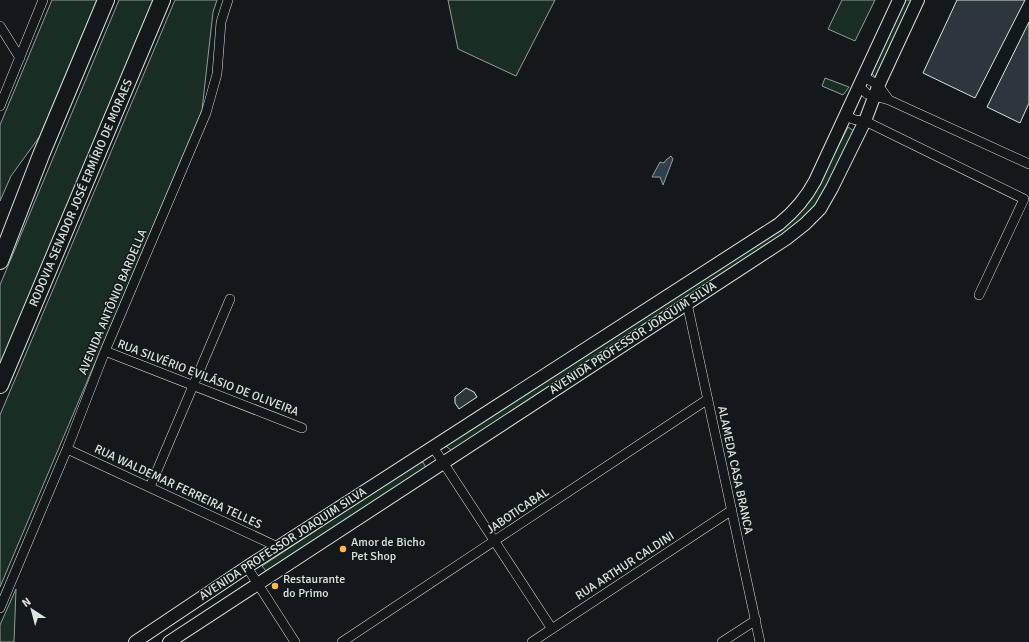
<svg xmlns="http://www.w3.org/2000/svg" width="1029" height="642" viewBox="0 0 1029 642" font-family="Signika,sans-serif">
<rect width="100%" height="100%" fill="#14181c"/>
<!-- green -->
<path fill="#1a2d24" stroke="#939e99" d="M 52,0 L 97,0 L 40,136 L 11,176 L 0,201 L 0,125 Z
M 119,0 L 153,0 L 0,367 L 0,285 Z
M 175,0 L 217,0 L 213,12 L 202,110 L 0,587 L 0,415 Z
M 448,0 L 555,0 L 516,76 L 458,49 Z
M 842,0 L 875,0 L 855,41 L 828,29 Z
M 905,0 L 914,0 L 877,80 L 871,72 Z
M 825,78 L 849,87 L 843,95 L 822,86 Z
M 848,127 L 854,131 L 832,175 L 823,196 L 807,216 L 789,231 L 452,451 L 446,446 L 449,442 L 587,353 L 815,192 Z
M 423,462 L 426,468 L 266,571 L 262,566 L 418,463 Z
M 16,589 L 14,642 L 0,642 L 0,625 Z"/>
<!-- water -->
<path fill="#2f3f4d" stroke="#939e99" d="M 671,156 L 673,159 L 663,185 L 660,177 L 652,177 L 660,162 L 664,163 L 666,160 Z"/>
<!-- building -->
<path fill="#2c363c" stroke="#d8e6dc" d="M 957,0 L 1025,0 L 975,98 L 923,73 Z
M 1029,22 L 1029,103 L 1020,123 L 987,107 Z
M 466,388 L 474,392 L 477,397 L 459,409 L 455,403 L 455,397 Z"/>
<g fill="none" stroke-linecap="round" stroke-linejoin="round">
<!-- street casing -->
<g stroke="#d8e6dc" stroke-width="10">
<path id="street" d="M 0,26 L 20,58
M 864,77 L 878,85 L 889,100
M 860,87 L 867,94 L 889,100 L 1029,164
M 0,106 L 43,0
M 847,113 C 851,121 856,120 865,121 L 1024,199 L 979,295
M 687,303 L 760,642
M 105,351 L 302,428
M 433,447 L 552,629
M 67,449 L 278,547
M 150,487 L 230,299
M 247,567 L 295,642
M 0,608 L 67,449 L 105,351 L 206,113 L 217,74 L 221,22 L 228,0
M 342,642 L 708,399
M 532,642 L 732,510
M 722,642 L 756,620"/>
</g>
<!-- secondary casing -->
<g stroke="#d8e6dc" stroke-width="14">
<path id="secondary" d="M 135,642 L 247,567 L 779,224 C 795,211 806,198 815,181 L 899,0
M 169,642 L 786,239 L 805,224 L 820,209 L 832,188 L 865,121 L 879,84 L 918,0"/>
</g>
<!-- highway casing -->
<g stroke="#d8e6dc" stroke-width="18">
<path id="highway" d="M 0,261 L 41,155 L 106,0
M 0,385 L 162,0"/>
</g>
<!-- street -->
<use href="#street" stroke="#14181c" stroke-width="9"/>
<!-- secondary -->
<use href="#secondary" stroke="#14181c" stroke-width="12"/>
<!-- highway -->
<use href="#highway" stroke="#14181c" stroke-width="16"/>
</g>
<!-- markers -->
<g fill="#ffb74d" stroke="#14181c" stroke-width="1.5">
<circle cx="343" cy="549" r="4"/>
<circle cx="275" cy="586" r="4"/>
</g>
<g text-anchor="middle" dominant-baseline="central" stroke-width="3" stroke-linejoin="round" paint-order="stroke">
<!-- street labels -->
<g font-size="12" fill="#d8e6dc" stroke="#14181c">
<text transform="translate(81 193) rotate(-67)">RODOVIA SENADOR JOSÉ ERMÍRIO DE MORAES</text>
<text transform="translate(113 302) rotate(-67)">AVENIDA ANTÔNIO BARDELLA</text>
<text transform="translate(633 338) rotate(-33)">AVENIDA PROFESSOR JOAQUIM SILVA</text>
<text transform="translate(208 378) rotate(21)">RUA SILVÉRIO EVILÁSIO DE OLIVEIRA</text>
<text transform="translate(735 470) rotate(78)">ALAMEDA CASA BRANCA</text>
<text transform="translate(178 487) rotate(25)">RUA WALDEMAR FERREIRA TELLES</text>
<text transform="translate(518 511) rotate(-34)">JABOTICABAL</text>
<text transform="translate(283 544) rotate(-33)">AVENIDA PROFESSOR JOAQUIM SILVA</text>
<text transform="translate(625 566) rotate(-33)">RUA ARTHUR CALDINI</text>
</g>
<!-- poi labels -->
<g font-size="12" fill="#d8e6dc" stroke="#14181c" text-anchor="start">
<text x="351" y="542">Amor de Bicho<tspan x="351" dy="14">Pet Shop</tspan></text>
<text x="283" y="579">Restaurante<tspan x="283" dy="14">do Primo</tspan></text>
</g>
</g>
<!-- north arrow -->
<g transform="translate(32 610) rotate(324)" stroke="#14181c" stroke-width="3" paint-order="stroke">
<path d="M0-3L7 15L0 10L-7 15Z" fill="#d8e6dc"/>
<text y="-6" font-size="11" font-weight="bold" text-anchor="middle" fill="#d8e6dc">N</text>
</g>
</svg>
